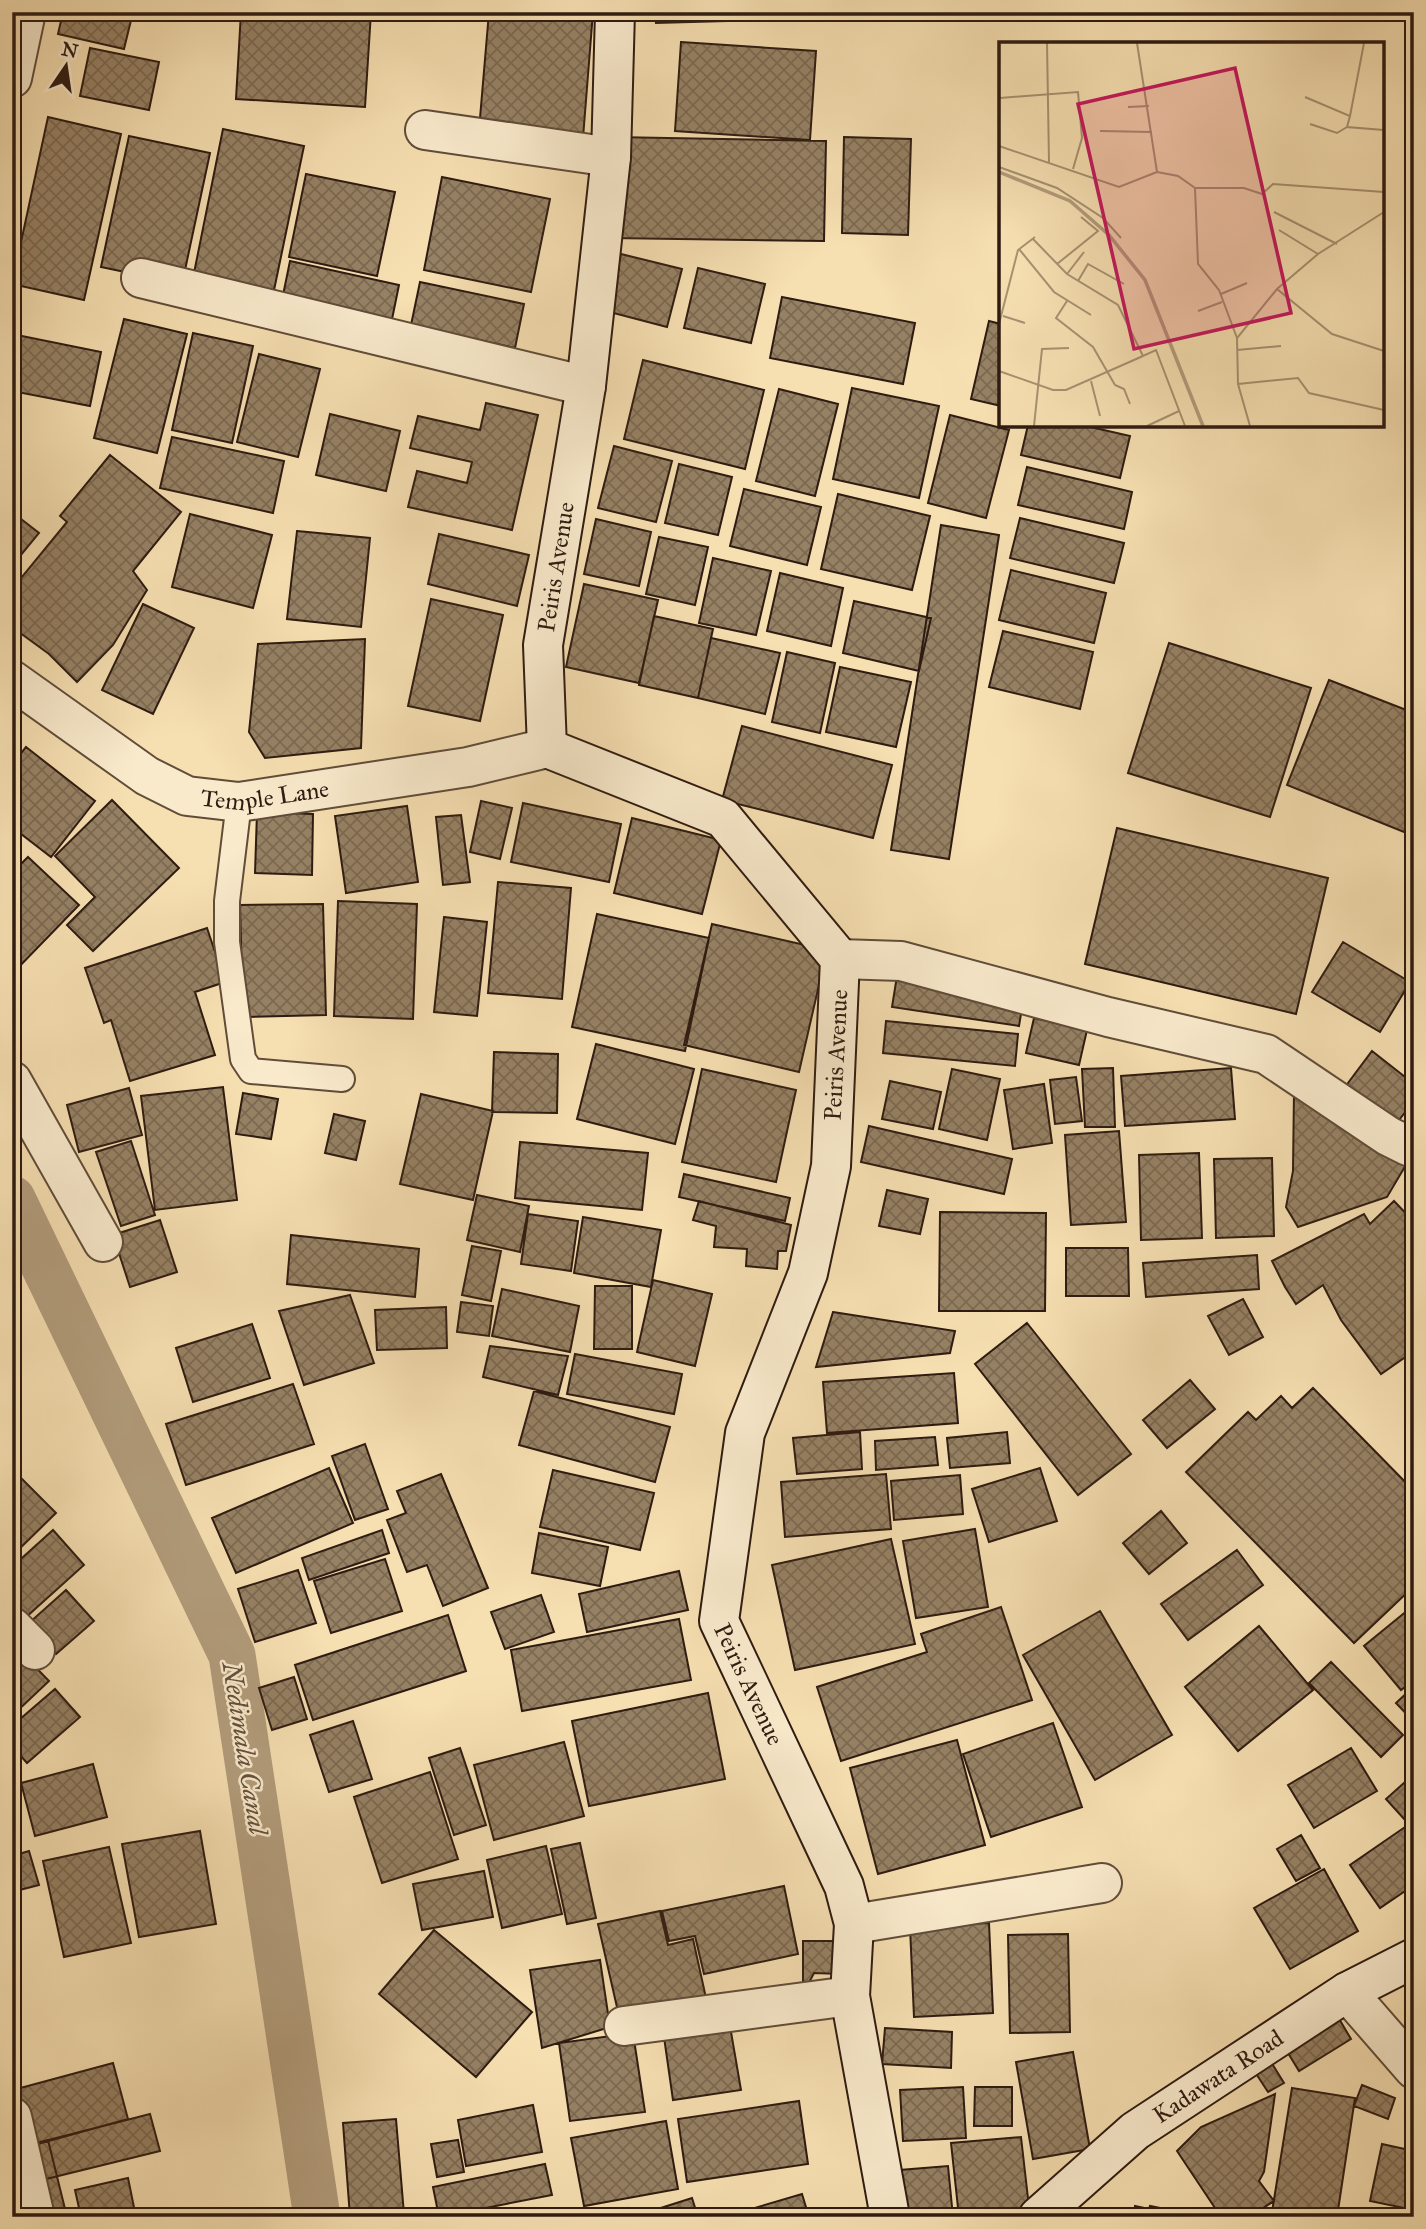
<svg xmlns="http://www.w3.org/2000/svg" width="1426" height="2229" viewBox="0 0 1426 2229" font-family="'IM FELL Great Primer',serif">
<defs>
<pattern id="building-cross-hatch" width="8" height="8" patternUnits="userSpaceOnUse" patternTransform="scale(1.75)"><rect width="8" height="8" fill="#968164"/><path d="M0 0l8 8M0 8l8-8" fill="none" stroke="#7b6951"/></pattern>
</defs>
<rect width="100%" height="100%" fill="#f6dfb1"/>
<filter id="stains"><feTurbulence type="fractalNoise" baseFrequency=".00286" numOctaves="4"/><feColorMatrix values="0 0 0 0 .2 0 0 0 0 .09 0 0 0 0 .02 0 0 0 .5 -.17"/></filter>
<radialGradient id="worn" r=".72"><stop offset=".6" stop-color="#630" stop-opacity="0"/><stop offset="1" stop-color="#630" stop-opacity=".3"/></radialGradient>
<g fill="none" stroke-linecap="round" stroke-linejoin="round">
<!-- canal -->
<path stroke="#b29c7b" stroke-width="47" d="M 12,1199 L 232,1655 L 317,2217"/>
</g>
<!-- building -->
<path fill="url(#building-cross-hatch)" stroke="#2e1b11" stroke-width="2" d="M 63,12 L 133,12 L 124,49 L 58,34 Z
M 241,12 L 371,12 L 365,107 L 236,99 Z
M 489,12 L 593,12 L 583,138 L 479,130 Z
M 655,12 L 767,12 L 768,20 L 656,23 Z
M 681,42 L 816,51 L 810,140 L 675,131 Z
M 90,48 L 159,62 L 149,110 L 80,96 Z
M 48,117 L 121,134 L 84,300 L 12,284 Z
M 223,129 L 304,146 L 273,295 L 193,278 Z
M 129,136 L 210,153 L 182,284 L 101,267 Z
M 613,137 L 826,141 L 824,241 L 611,238 Z
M 844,137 L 911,139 L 908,235 L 842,233 Z
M 306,174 L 395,192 L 377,276 L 289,257 Z
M 442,177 L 550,199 L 531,292 L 424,270 Z
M 621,254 L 682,269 L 667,327 L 606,311 Z
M 290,261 L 399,285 L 390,329 L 281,305 Z
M 698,268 L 765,284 L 751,343 L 684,328 Z
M 420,282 L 524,304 L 515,348 L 411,325 Z
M 782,297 L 915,323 L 903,384 L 770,358 Z
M 124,319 L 187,334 L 157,453 L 94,438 Z
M 989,321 L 1001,324 L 1001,406 L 971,399 Z
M 193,333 L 253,346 L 232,443 L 172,430 Z
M 12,334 L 101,352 L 90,406 L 12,391 Z
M 259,354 L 320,369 L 298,457 L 237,442 Z
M 643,360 L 764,390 L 745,469 L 624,439 Z
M 852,388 L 939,406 L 919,498 L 833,479 Z
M 779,389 L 838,404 L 815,496 L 756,481 Z
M 486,403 L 538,415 L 512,530 L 408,507 L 417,471 L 467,483 L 472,462 L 410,448 L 418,416 L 480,430 Z
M 330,414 L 400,431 L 386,491 L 316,475 Z
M 950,415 L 1009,430 L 986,518 L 928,503 Z
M 1028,425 L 1082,425 L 1130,436 L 1120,478 L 1021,455 Z
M 172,437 L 284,461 L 273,513 L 160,488 Z
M 614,446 L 672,461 L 656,522 L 598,508 Z
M 110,455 L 181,512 L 133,571 L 147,590 L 113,645 L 77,682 L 49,654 L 12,627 L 12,589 L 67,522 L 60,516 Z
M 679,464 L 732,477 L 718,535 L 665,523 Z
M 1027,467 L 1132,492 L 1124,529 L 1018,505 Z
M 744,489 L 821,507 L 807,565 L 730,546 Z
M 838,494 L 930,516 L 912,590 L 821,569 Z
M 12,512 L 39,533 L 12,566 Z
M 190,514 L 272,535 L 253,608 L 172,587 Z
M 1020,518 L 1124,543 L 1114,583 L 1010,558 Z
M 596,519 L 651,532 L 639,586 L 584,574 Z
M 941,525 L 999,535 L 949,859 L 891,850 Z
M 297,531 L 370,538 L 361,627 L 287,619 Z
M 439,534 L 529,555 L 517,606 L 428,584 Z
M 659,537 L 708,547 L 695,605 L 646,594 Z
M 713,558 L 771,571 L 756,635 L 699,623 Z
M 1011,570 L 1106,593 L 1094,643 L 999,620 Z
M 780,573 L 843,588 L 831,646 L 767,631 Z
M 584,584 L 658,600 L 639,683 L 566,667 Z
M 431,599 L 503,615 L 480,721 L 408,706 Z
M 854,601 L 931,618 L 919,671 L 843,653 Z
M 143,604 L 194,628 L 153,714 L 102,690 Z
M 654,616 L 713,629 L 698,698 L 639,685 Z
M 1003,631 L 1093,652 L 1080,709 L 989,687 Z
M 711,638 L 780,653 L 765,714 L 698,698 Z
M 365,639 L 361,748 L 265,758 L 249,732 L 258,644 Z
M 1169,643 L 1311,688 L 1270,817 L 1128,773 Z
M 787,652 L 835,663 L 820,733 L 772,722 Z
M 840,667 L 911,682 L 896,747 L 826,732 Z
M 1329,680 L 1414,713 L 1414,836 L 1287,785 Z
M 742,726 L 892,765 L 873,838 L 722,800 Z
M 26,747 L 95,801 L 51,857 L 12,827 L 12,765 Z
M 112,800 L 179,868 L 93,951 L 67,925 L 95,897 L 55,856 Z
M 481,801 L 512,808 L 500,859 L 470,852 Z
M 523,803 L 621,824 L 609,882 L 511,862 Z
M 407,806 L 418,882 L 346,893 L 335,816 Z
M 257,812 L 313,814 L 312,875 L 255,873 Z
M 461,815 L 470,882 L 443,885 L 436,817 Z
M 632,818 L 721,840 L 702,914 L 614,893 Z
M 1117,828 L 1328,878 L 1296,1014 L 1085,964 Z
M 28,857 L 79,905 L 12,974 L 12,873 Z
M 498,882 L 571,888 L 562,999 L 488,993 Z
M 338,901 L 417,904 L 413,1019 L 334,1016 Z
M 323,904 L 326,1015 L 243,1017 L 240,905 Z
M 597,914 L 709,938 L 685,1051 L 572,1027 Z
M 444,917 L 487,922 L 477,1016 L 434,1012 Z
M 712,924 L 827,950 L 799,1072 L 684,1045 Z
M 207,928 L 225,982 L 195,992 L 215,1055 L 130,1081 L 111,1020 L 104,1023 L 85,968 Z
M 1343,942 L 1410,982 L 1380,1032 L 1312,992 Z
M 897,976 L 1024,996 L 1019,1026 L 892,1007 Z
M 1034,1018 L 1087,1030 L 1079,1065 L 1026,1053 Z
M 886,1021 L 1018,1034 L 1015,1066 L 883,1053 Z
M 596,1044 L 694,1069 L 675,1144 L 577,1119 Z
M 1372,1051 L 1414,1084 L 1414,1101 L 1395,1125 L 1345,1087 Z
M 494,1052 L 558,1054 L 557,1113 L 492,1112 Z
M 1113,1068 L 1115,1127 L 1085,1127 L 1082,1069 Z
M 1231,1068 L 1235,1119 L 1125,1126 L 1121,1076 Z
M 702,1069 L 796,1090 L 776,1182 L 682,1162 Z
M 952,1069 L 1000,1079 L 987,1140 L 939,1129 Z
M 1076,1077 L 1082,1121 L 1055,1124 L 1050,1080 Z
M 890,1081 L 941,1092 L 933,1129 L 882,1119 Z
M 1044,1084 L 1052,1143 L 1013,1149 L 1004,1090 Z
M 223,1087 L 237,1200 L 155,1210 L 141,1096 Z
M 129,1088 L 142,1135 L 79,1152 L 67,1105 Z
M 1294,1091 L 1410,1158 L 1387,1197 L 1298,1227 L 1286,1207 L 1293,1171 Z
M 243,1093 L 278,1099 L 271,1139 L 236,1134 Z
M 421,1094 L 493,1111 L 473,1200 L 400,1184 Z
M 334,1114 L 365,1121 L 356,1160 L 325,1153 Z
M 869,1126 L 1012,1159 L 1004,1194 L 861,1162 Z
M 1119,1131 L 1126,1222 L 1071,1225 L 1065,1135 Z
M 131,1141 L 155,1215 L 121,1226 L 96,1152 Z
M 520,1142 L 648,1153 L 642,1210 L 515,1198 Z
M 1199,1153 L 1202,1238 L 1141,1240 L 1139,1155 Z
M 1272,1158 L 1274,1236 L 1216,1238 L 1214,1159 Z
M 684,1174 L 790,1198 L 785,1221 L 679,1197 Z
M 887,1190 L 928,1199 L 920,1234 L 879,1226 Z
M 477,1195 L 529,1206 L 520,1252 L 467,1240 Z
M 699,1201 L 791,1225 L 786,1251 L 778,1251 L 777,1269 L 746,1266 L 747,1249 L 714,1247 L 716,1226 L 693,1220 Z
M 1394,1201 L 1414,1222 L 1414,1351 L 1381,1374 L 1341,1320 L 1323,1285 L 1296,1304 L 1285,1287 L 1272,1261 L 1364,1214 L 1370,1224 Z
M 940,1212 L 1046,1213 L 1045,1311 L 939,1311 Z
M 528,1214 L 578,1221 L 571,1271 L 521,1264 Z
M 583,1217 L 661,1230 L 651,1287 L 574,1273 Z
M 160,1220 L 177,1272 L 130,1287 L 113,1235 Z
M 291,1235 L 419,1249 L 415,1297 L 287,1284 Z
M 472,1246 L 501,1251 L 491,1301 L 462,1295 Z
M 1066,1248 L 1128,1248 L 1129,1296 L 1066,1296 Z
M 1257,1255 L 1259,1289 L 1146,1297 L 1143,1263 Z
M 653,1280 L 712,1294 L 695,1366 L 637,1352 Z
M 595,1286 L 632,1286 L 632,1349 L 594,1349 Z
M 502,1289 L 579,1306 L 570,1352 L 492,1336 Z
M 350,1295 L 374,1363 L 304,1385 L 279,1311 Z
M 1243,1299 L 1263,1337 L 1229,1355 L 1208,1316 Z
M 461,1302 L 493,1306 L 489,1336 L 457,1332 Z
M 446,1307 L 447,1348 L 377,1350 L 375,1310 Z
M 833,1312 L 955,1331 L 950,1353 L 816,1367 Z
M 1027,1323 L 1131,1454 L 1078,1495 L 975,1364 Z
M 252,1324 L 270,1378 L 193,1402 L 176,1348 Z
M 490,1346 L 568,1356 L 558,1395 L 483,1377 Z
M 575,1354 L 682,1374 L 674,1414 L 567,1394 Z
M 954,1373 L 958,1423 L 827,1433 L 823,1382 Z
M 1190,1380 L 1215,1409 L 1167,1448 L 1143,1420 Z
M 293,1384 L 314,1444 L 186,1485 L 166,1424 Z
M 1313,1388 L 1414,1491 L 1414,1586 L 1354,1643 L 1186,1472 L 1248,1412 L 1256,1420 L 1281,1396 L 1292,1408 Z
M 534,1391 L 670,1427 L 655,1482 L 519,1445 Z
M 860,1432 L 862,1469 L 797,1474 L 793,1438 Z
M 1007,1432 L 1010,1463 L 950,1468 L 947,1438 Z
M 935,1437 L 938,1465 L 876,1470 L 875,1441 Z
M 365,1444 L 388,1509 L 355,1520 L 332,1456 Z
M 329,1468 L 353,1523 L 236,1573 L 212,1518 Z
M 1040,1468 L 1057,1521 L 989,1542 L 972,1489 Z
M 12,1469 L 56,1513 L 12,1556 Z
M 553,1470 L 654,1493 L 640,1550 L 540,1527 Z
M 441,1474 L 488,1588 L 443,1606 L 427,1565 L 407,1572 L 387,1520 L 406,1513 L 397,1491 Z
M 886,1474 L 891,1529 L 785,1537 L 781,1482 Z
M 960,1475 L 963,1514 L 894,1520 L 891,1481 Z
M 1161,1511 L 1187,1543 L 1149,1574 L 1123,1543 Z
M 975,1529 L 988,1607 L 916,1618 L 903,1541 Z
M 53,1530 L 84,1565 L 25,1618 L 12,1605 L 12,1567 Z
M 382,1530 L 389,1553 L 309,1580 L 302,1558 Z
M 539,1533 L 608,1547 L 600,1586 L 532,1573 Z
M 891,1539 L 915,1644 L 795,1670 L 772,1565 Z
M 1237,1550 L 1263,1585 L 1188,1640 L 1161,1604 Z
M 385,1559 L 402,1611 L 331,1633 L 314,1581 Z
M 298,1570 L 316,1623 L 255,1642 L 238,1589 Z
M 679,1571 L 688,1610 L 587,1632 L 579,1594 Z
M 66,1590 L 94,1621 L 56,1654 L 29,1623 Z
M 541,1595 L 554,1632 L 505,1649 L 491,1612 Z
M 1414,1605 L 1414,1680 L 1401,1690 L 1364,1646 Z
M 1001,1607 L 1032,1700 L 841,1761 L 817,1687 L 927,1652 L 921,1634 Z
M 1100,1611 L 1172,1735 L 1095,1780 L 1023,1655 Z
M 448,1615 L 466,1671 L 313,1720 L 295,1665 Z
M 679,1619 L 691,1680 L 522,1711 L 511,1650 Z
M 1259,1626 L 1313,1690 L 1238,1751 L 1185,1687 Z
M 12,1643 L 49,1681 L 12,1716 Z
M 1331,1662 L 1403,1735 L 1381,1757 L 1309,1683 Z
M 294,1677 L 307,1719 L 272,1730 L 259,1688 Z
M 1414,1686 L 1414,1722 L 1396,1703 Z
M 55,1689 L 80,1717 L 27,1763 L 12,1746 L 12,1726 Z
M 708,1693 L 725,1779 L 589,1806 L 572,1721 Z
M 353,1721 L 372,1779 L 329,1792 L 310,1735 Z
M 1053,1723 L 1082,1807 L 991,1837 L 963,1754 Z
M 957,1740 L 985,1845 L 878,1874 L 850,1768 Z
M 564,1742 L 584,1816 L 494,1840 L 474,1765 Z
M 460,1748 L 486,1825 L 454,1835 L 429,1758 Z
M 1351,1748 L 1377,1791 L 1314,1828 L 1288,1785 Z
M 93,1764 L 107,1817 L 35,1836 L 21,1783 Z
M 430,1772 L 458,1859 L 382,1883 L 354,1797 Z
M 1414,1774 L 1414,1830 L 1386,1799 Z
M 1405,1827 L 1414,1839 L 1414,1885 L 1380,1908 L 1350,1865 Z
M 200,1831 L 216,1924 L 139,1937 L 122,1844 Z
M 1301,1835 L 1320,1868 L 1296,1881 L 1277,1849 Z
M 580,1843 L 596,1918 L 567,1924 L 551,1849 Z
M 546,1846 L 562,1914 L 502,1928 L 487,1860 Z
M 109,1847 L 131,1943 L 64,1957 L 43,1861 Z
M 29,1851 L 39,1885 L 12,1892 L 12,1856 Z
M 1324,1869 L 1358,1931 L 1290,1969 L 1254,1908 Z
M 484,1871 L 493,1917 L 422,1930 L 413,1884 Z
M 784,1886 L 798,1954 L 704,1974 L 695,1936 L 669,1941 L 662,1911 Z
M 660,1911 L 668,1945 L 693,1939 L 706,1998 L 619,2016 L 598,1924 Z
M 989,1923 L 993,2013 L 914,2017 L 910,1927 Z
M 434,1930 L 532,2012 L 476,2077 L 379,1994 Z
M 1068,1934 L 1070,2032 L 1010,2033 L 1008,1935 Z
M 803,1941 L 840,1941 L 840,1974 L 814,1973 L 803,1994 Z
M 600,1960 L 610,2027 L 542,2048 L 530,1970 Z
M 1335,2012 L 1351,2039 L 1299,2071 L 1282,2043 Z
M 730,2026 L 741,2090 L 673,2100 L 664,2037 Z
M 885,2028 L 952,2032 L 951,2068 L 882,2064 Z
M 633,2033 L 645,2112 L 570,2121 L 559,2043 Z
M 1073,2052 L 1090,2149 L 1033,2159 L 1016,2062 Z
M 1271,2062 L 1284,2083 L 1268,2092 L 1255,2072 Z
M 113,2063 L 128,2119 L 27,2147 L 13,2090 Z
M 1362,2085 L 1395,2098 L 1388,2119 L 1354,2106 Z
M 963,2087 L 966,2138 L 903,2141 L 900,2090 Z
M 975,2087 L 1012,2087 L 1012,2126 L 974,2126 Z
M 1292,2088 L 1355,2098 L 1337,2217 L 1301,2217 L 1272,2212 Z
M 1275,2094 L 1264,2172 L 1259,2181 L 1274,2201 L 1249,2217 L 1221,2217 L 1177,2151 L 1201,2127 Z
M 799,2101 L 808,2164 L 687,2182 L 678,2119 Z
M 533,2105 L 542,2152 L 466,2166 L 458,2120 Z
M 150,2114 L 160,2151 L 38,2181 L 29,2145 Z
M 396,2119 L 404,2214 L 350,2217 L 343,2123 Z
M 666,2121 L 678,2189 L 584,2206 L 571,2138 Z
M 1021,2137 L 1030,2216 L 959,2217 L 951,2143 Z
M 48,2140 L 67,2217 L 48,2217 L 29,2145 Z
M 458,2140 L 464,2172 L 437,2177 L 431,2144 Z
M 1382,2144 L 1414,2151 L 1414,2210 L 1370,2201 Z
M 545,2164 L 552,2195 L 439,2217 L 433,2187 Z
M 948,2166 L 953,2217 L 904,2217 L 900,2170 Z
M 128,2178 L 136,2217 L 81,2217 L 75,2190 Z
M 802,2194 L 809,2217 L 837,2209 L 839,2217 L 724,2217 Z
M 692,2198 L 698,2217 L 643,2217 L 642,2214 Z
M 1135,2206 L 1149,2209 L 1150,2206 L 1185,2213 L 1185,2217 L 1134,2217 Z
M 627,2208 L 630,2217 L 599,2217 Z"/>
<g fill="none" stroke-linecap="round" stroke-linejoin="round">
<!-- lane casing -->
<g stroke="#604c39" stroke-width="28">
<path id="lane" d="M 239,802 L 227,901 L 227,942 L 243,1059 L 251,1071 L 342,1079"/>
</g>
<!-- street casing -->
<g stroke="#604c39" stroke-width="42">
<g id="street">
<path d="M 12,78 L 26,12"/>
<path d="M 425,130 L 611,157"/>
<path d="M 141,278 L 586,386"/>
<path id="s1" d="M 12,680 L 147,776 L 187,796 L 239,802 L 468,767 L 547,748"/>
<path d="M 840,959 L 901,961 L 1108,1017 L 1266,1054 L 1388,1136 L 1408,1146 L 1414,1142"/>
<path d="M 12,1081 L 103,1242"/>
<path d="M 12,1627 L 35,1650"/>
<path d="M 854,1924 L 1102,1883"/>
<path d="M 1347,1992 L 1414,2069"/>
<path d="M 624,2026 L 850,1996"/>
<path d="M 12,2117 L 35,2217"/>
</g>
</g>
<!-- secondary casing -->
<g stroke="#2e1b11" stroke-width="42">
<g id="secondary">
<path id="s2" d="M 615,12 L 611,157 L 586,386 L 543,645 L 547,748 L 723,818 L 840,959 L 831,1166 L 808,1273 L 745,1433 L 719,1621 L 844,1886 L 854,1924 L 850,1996 L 890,2217"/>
<path id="s3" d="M 1038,2217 L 1135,2131 L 1347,1992 L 1414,1958"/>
</g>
</g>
<!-- lane -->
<use href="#lane" stroke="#f9eacc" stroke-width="24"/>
<!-- street -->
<use href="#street" stroke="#f9eacc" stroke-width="38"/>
<!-- secondary -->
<use href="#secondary" stroke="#f9eacc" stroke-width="38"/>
</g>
<g text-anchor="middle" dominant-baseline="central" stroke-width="5" stroke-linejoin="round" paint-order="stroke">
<!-- street labels -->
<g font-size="24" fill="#2e1b11" stroke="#f9eacc">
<text transform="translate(556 567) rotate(-81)">Peiris Avenue</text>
<text stroke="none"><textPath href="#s1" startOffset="289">Temple Lane</textPath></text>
<text transform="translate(836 1055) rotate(-87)">Peiris Avenue</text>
<text stroke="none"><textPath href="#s2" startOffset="1862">Peiris Avenue</textPath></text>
<text stroke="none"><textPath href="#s3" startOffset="229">Kadawata Road</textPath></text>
</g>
<!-- water labels -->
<g font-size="26" font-style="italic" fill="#634f3b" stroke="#f9eacc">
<text transform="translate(245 1748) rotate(81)">Nedimala Canal</text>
</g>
</g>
<!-- overview -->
<g transform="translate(999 42)">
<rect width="385" height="385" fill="#f6dfb1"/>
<path fill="none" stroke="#b29c7b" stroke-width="3.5" d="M 0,130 L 71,159 L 110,193 L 146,238 L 204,384"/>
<path fill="none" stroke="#a69171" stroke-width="2" d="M 48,1 L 50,120M 138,1 L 158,130M 0,40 L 0,89M 306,55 L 351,74 L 348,85 L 385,88M 1,56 L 79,50 L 83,96 L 74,127M 129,65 L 150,64M 351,74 L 365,1M 311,82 L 338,91 L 348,85M 101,89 L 153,90M 0,104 L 120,145 L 158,130M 0,125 L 58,146 L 104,176 L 122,196M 158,130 L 179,134 L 196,146 L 199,222 L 220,248 L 238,296M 196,146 L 245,146 L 263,152 L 274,142 L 385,150M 275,170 L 338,202M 280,188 L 319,212M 34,197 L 68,232 L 119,263 L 144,314 L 157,308 L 186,384M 20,207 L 55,250 L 92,273M 58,222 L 99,189 L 82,175M 68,232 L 85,210M 79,239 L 89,222 L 125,242M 278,247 L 333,292 L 385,309M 222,252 L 248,241M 68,259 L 57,276 L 94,305 L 116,343 L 125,347 L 131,362M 199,269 L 223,260M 4,274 L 26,281M 0,282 L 19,208 L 36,195M 238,308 L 282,304M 0,329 L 54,348 L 67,348 L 144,314M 92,339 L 101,374M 239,342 L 299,336 L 310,351 L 385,368M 35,384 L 43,307 L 70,306M 148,384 L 180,369M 251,384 L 239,342 L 238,296 L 278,247 L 319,212 L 385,170"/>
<path fill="#c2185b" fill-opacity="0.15" stroke="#c2185b" stroke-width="3.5" d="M 236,26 L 292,271 L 135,307 L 79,62 Z"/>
<rect width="385" height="385" fill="none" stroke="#2e1b11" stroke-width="3.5"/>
</g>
<!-- margin -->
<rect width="1426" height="2229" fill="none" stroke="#f6dfb1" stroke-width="42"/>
<rect x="14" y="14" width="1398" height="2201" fill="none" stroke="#2e1b11" stroke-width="3.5"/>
<rect x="21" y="21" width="1384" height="2187" fill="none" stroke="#2e1b11" stroke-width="2"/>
<!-- north arrow -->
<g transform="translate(66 66) rotate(13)" stroke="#f9eacc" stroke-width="5" paint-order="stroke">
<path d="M0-5L12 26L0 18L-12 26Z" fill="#2e1b11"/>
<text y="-10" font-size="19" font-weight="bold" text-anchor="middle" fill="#2e1b11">N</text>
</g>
<rect width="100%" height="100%" filter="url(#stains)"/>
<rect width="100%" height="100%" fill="url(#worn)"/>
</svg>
